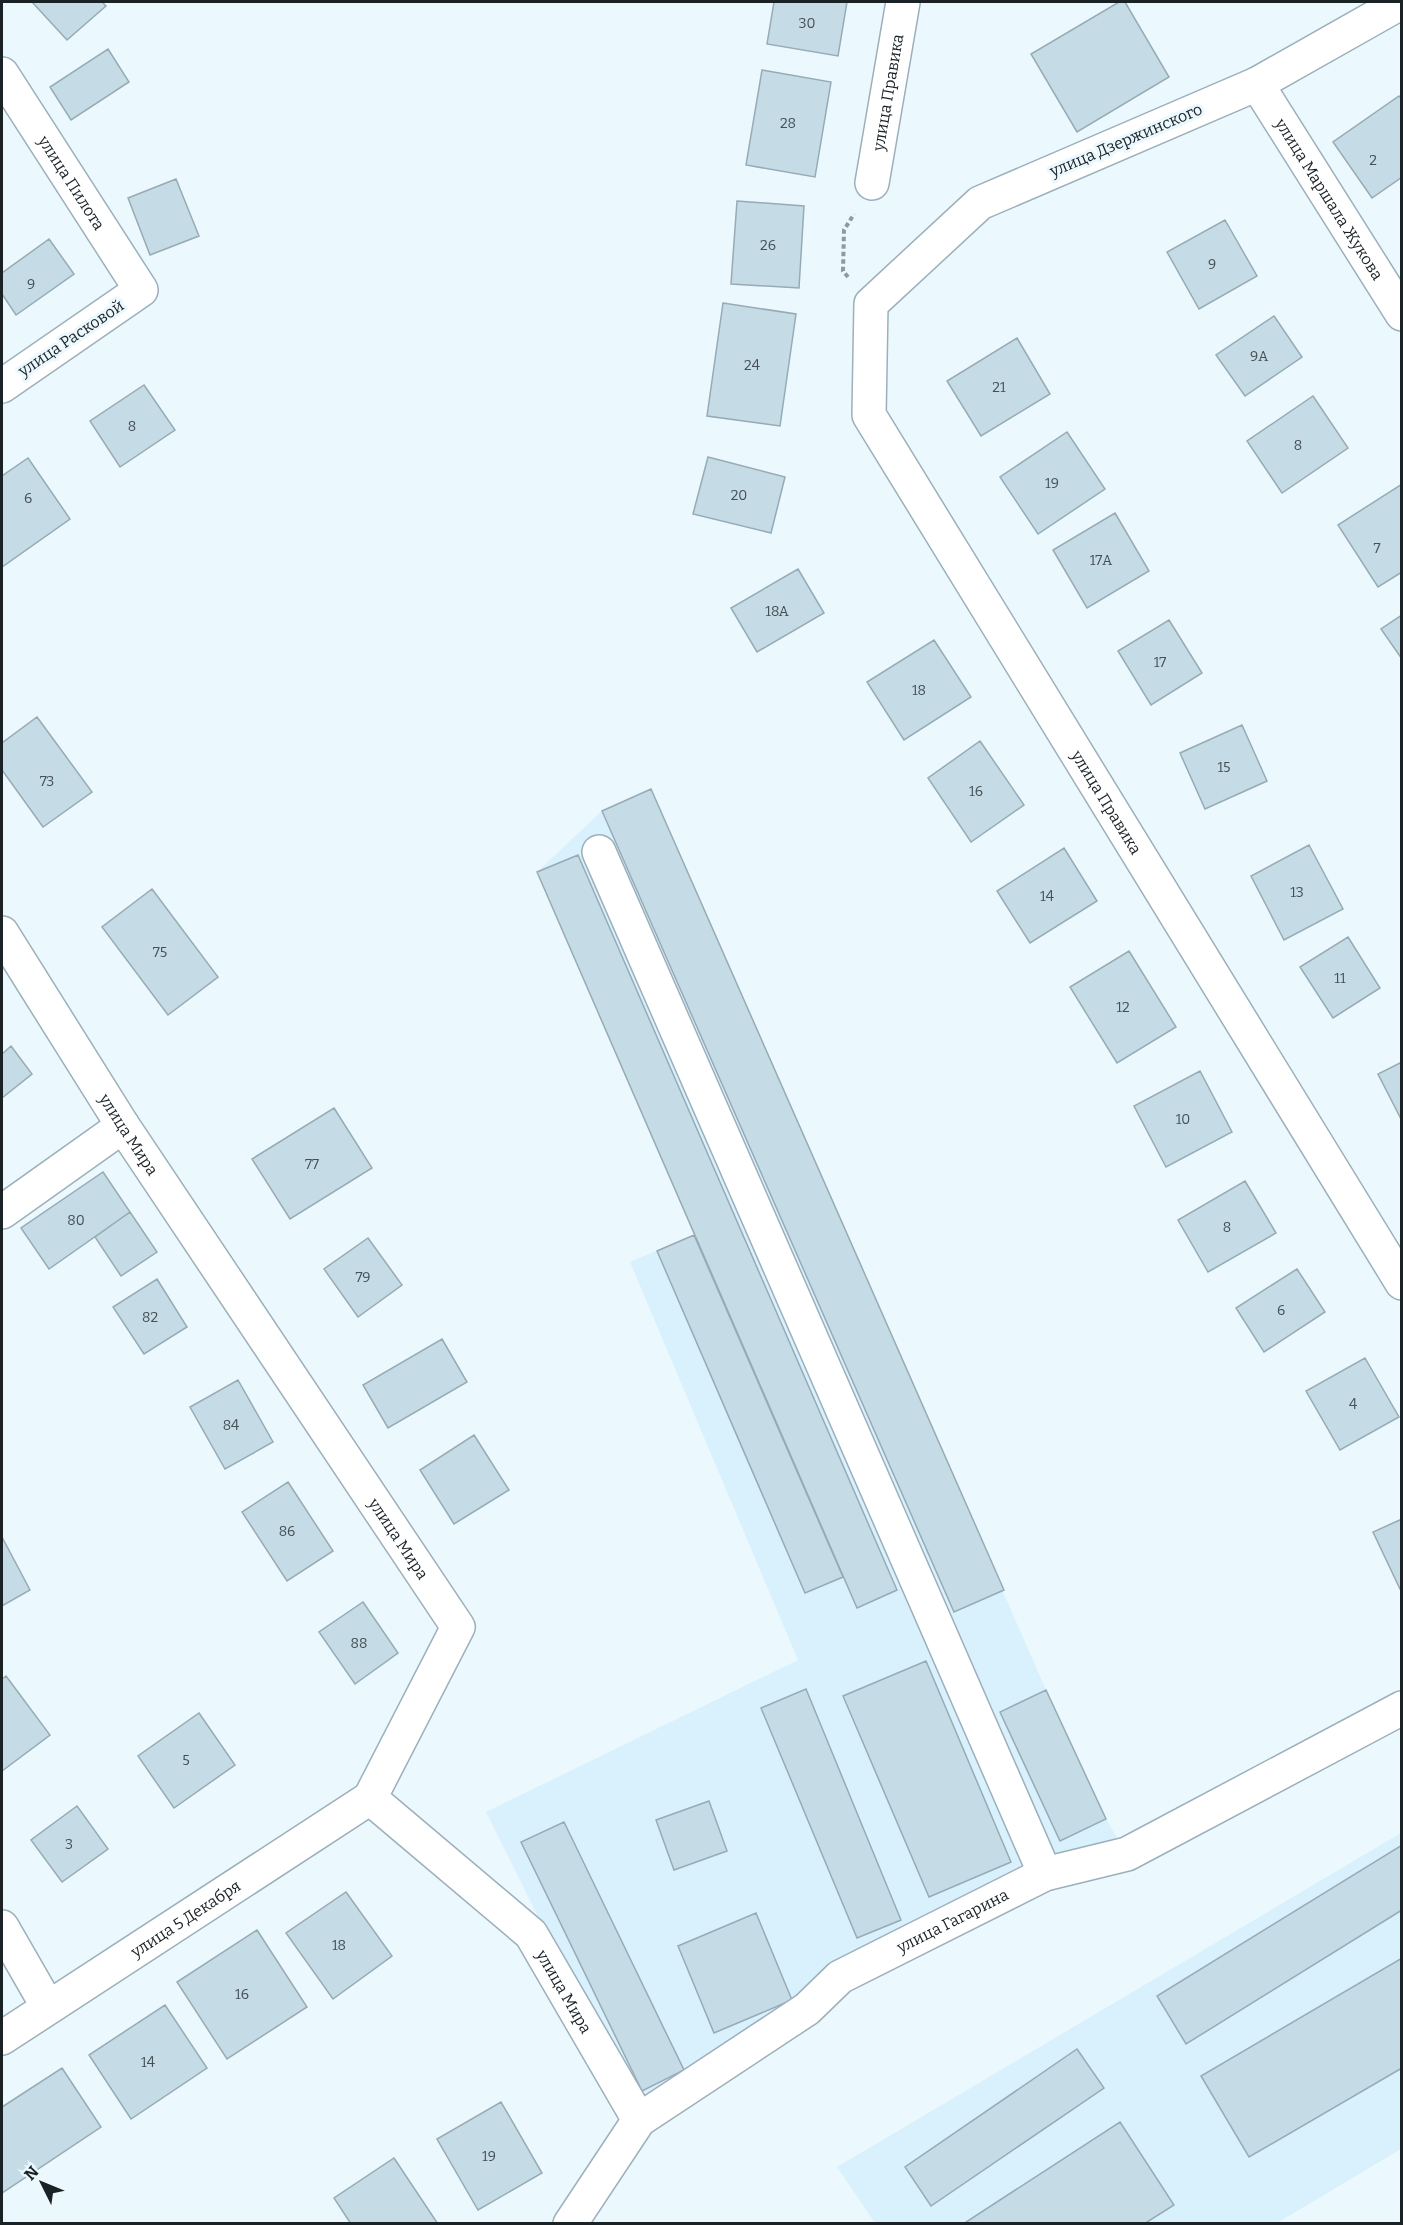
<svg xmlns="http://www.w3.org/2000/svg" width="1403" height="2225" viewBox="0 0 1403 2225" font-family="Bitter,serif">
<rect width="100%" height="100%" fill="#ebf8fe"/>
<!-- built -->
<path fill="#d9f1fd" d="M 651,789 L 1046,1690 L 1106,1819 L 1127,1854 L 840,1977 L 639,2120 L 486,1812 L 798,1660 L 630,1262 L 694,1235 L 537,872 L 602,811 Z
M 1401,1833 L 1401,2149 L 1277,2223 L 875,2223 L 837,2167 Z"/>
<!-- building -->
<path fill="#c5dbe5" stroke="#96abb5" stroke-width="1.5" d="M 32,2 L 102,2 L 106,6 L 67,40 Z
M 774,2 L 847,2 L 838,56 L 767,44 Z
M 1119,2 L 1125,2 L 1169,77 L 1077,132 L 1031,54 Z
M 108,49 L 129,82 L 71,120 L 50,87 Z
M 762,70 L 831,82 L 815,177 L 746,165 Z
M 1399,96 L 1402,99 L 1402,177 L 1372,198 L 1333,142 Z
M 176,179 L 199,236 L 150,255 L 128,198 Z
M 737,201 L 804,206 L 799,288 L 731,284 Z
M 1225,220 L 1257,276 L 1199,309 L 1167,252 Z
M 49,239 L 74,274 L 16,315 L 2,294 L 2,273 Z
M 723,303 L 796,314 L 780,426 L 707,416 Z
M 1274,316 L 1302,357 L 1245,396 L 1216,355 Z
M 1017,338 L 1050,394 L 981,436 L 947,381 Z
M 144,385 L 175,430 L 120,467 L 90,421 Z
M 1313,396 L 1348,448 L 1282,493 L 1247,441 Z
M 1067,432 L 1105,489 L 1038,534 L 1000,477 Z
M 708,457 L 785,477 L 771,533 L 693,514 Z
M 28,458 L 70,519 L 2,567 L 2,476 Z
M 1402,484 L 1402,572 L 1378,587 L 1338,525 Z
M 1115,513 L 1149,571 L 1087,608 L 1053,550 Z
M 798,569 L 824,613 L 757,652 L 731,608 Z
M 1402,615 L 1402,659 L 1381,629 Z
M 1169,620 L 1202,673 L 1151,705 L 1118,651 Z
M 934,640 L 971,697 L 904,740 L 867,682 Z
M 37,717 L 92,792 L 43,827 L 2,770 L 2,743 Z
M 1242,725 L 1267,781 L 1205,809 L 1180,753 Z
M 980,741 L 1024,805 L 971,842 L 928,778 Z
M 651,789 L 1004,1590 L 954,1612 L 602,811 Z
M 1309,845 L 1343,909 L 1284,940 L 1251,876 Z
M 1064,848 L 1097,901 L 1030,943 L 997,891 Z
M 578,855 L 897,1590 L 857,1608 L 537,872 Z
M 152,889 L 218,977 L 168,1015 L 102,927 Z
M 1348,937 L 1380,988 L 1333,1018 L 1300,967 Z
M 1129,951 L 1176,1027 L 1117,1063 L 1070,987 Z
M 11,1046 L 32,1074 L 2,1098 L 2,1054 Z
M 1402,1062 L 1402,1121 L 1378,1074 Z
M 1200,1071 L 1232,1132 L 1166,1167 L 1134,1106 Z
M 334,1108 L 372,1168 L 290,1219 L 252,1159 Z
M 103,1172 L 130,1212 L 49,1269 L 21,1228 Z
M 1245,1181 L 1276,1233 L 1208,1272 L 1178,1220 Z
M 130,1212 L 157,1252 L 121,1276 L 95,1237 Z
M 694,1235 L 843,1577 L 805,1593 L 657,1251 Z
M 368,1238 L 402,1285 L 358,1317 L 324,1269 Z
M 1297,1269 L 1325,1312 L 1264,1352 L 1236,1308 Z
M 157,1279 L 187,1327 L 144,1354 L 113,1307 Z
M 442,1339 L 467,1382 L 388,1428 L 363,1385 Z
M 1365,1358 L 1399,1417 L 1340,1450 L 1306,1391 Z
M 238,1380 L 273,1442 L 225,1469 L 190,1407 Z
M 474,1435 L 509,1490 L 454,1524 L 420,1470 Z
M 288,1482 L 333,1551 L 287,1581 L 242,1512 Z
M 1402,1519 L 1402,1588 L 1400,1589 L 1373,1532 Z
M 2,1537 L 30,1590 L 2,1606 Z
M 363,1602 L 398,1653 L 355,1684 L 319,1632 Z
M 926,1661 L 1011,1862 L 929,1897 L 843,1696 Z
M 6,1676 L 50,1735 L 2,1771 L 2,1679 Z
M 806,1689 L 901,1920 L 857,1938 L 761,1708 Z
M 1046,1690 L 1106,1819 L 1060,1841 L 1000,1712 Z
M 199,1713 L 235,1765 L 174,1808 L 138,1756 Z
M 709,1801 L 727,1851 L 674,1870 L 656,1820 Z
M 77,1806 L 108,1849 L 62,1882 L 31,1840 Z
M 564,1822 L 684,2070 L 642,2091 L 521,1842 Z
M 1402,1845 L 1402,1910 L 1186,2044 L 1157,1996 Z
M 346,1892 L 392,1956 L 333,1999 L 286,1933 Z
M 756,1913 L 792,2000 L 714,2033 L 678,1946 Z
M 257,1930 L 307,2007 L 227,2059 L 177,1982 Z
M 1402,1958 L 1402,2068 L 1249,2157 L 1201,2076 Z
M 165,2005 L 207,2068 L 131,2119 L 89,2055 Z
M 1077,2049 L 1104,2088 L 931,2206 L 905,2167 Z
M 62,2068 L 101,2127 L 2,2193 L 2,2107 Z
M 501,2102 L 542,2173 L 478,2210 L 437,2139 Z
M 1120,2122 L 1174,2205 L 1144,2224 L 963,2224 Z
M 394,2158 L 438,2224 L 351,2224 L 334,2198 Z"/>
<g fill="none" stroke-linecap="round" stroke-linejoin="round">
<!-- minor casing -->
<g stroke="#9cb0bb" stroke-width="36">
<g id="minor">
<path id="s1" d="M 1402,2 L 1257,84 L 980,203 L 871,304 L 869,415 L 1402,1283"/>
<path id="s2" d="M 2,74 L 141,290 L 2,386"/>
<path id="s3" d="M 1257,84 L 1402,314"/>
<path id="s4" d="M 872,183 L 903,2"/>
<path d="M 599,852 L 1045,1874"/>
<path id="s5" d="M 2,933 L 123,1126 L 458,1627 L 370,1798 L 531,1934 L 639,2120"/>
<path d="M 2,1212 L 123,1126"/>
<path d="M 2,1927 L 48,2007"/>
<path id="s6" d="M 2,2038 L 370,1798"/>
<path id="s7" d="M 570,2224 L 639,2120 L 807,2009 L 840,1977 L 1045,1874 L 1127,1854 L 1402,1708"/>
</g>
</g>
<!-- path -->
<path stroke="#8f9a9f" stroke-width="4" stroke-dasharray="4.5 3" stroke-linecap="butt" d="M 848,277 L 843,271 L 844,230 L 854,214"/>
<!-- minor -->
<use href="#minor" stroke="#fff" stroke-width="33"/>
</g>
<g text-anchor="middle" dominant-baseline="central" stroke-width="6" stroke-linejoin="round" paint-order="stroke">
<!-- number labels -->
<g font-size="14" fill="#455056">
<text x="807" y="23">30</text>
<text x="788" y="123">28</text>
<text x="1373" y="160">2</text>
<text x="768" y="245">26</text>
<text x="1212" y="264">9</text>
<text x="31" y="284">9</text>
<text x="1259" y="356">9А</text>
<text x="752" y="365">24</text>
<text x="999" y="387">21</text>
<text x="132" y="426">8</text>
<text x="1298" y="445">8</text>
<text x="1052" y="483">19</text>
<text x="739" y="495">20</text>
<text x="28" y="498">6</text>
<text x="1377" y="548">7</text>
<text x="1101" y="560">17А</text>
<text x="777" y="611">18А</text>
<text x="1160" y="662">17</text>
<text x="919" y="690">18</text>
<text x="1224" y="767">15</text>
<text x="47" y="781">73</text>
<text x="976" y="791">16</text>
<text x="1297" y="892">13</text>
<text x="1047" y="896">14</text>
<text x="160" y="952">75</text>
<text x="1340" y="978">11</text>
<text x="1123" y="1007">12</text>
<text x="1183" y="1119">10</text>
<text x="312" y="1164">77</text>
<text x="76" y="1220">80</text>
<text x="1227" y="1227">8</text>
<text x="363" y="1277">79</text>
<text x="1281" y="1310">6</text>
<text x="150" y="1317">82</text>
<text x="1353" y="1404">4</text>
<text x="231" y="1425">84</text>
<text x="287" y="1531">86</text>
<text x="359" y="1643">88</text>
<text x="186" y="1760">5</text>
<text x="69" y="1844">3</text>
<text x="339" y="1945">18</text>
<text x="242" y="1994">16</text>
<text x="148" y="2062">14</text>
<text x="489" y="2156">19</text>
</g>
<!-- street labels -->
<g font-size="16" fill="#1a2226" stroke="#ebf8fe">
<text stroke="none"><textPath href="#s4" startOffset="92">улица Правика</textPath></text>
<text transform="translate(1126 140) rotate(-23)">улица Дзержинского</text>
<text stroke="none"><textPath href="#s2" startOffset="129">улица Пилота</textPath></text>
<text stroke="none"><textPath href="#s3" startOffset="136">улица Маршала Жукова</textPath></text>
<text transform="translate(71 338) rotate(-34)">улица Расковой</text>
<text stroke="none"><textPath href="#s1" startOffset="1182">улица Правика</textPath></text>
<text stroke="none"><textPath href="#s5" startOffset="238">улица Мира</textPath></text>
<text stroke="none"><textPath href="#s5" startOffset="724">улица Мира</textPath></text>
<text stroke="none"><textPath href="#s6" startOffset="219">улица 5 Декабря</textPath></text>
<text stroke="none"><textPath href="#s7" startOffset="498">улица Гагарина</textPath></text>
<text stroke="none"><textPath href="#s5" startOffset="1300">улица Мира</textPath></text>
</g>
</g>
<!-- border -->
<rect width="1403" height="2225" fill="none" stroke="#1a2226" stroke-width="6"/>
<!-- north arrow -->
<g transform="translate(42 2183) rotate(313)" stroke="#ebf8fe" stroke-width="4.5" paint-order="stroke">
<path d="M0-4.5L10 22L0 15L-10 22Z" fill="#1a2226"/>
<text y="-9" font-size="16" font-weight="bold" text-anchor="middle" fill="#1a2226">N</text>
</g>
</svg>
